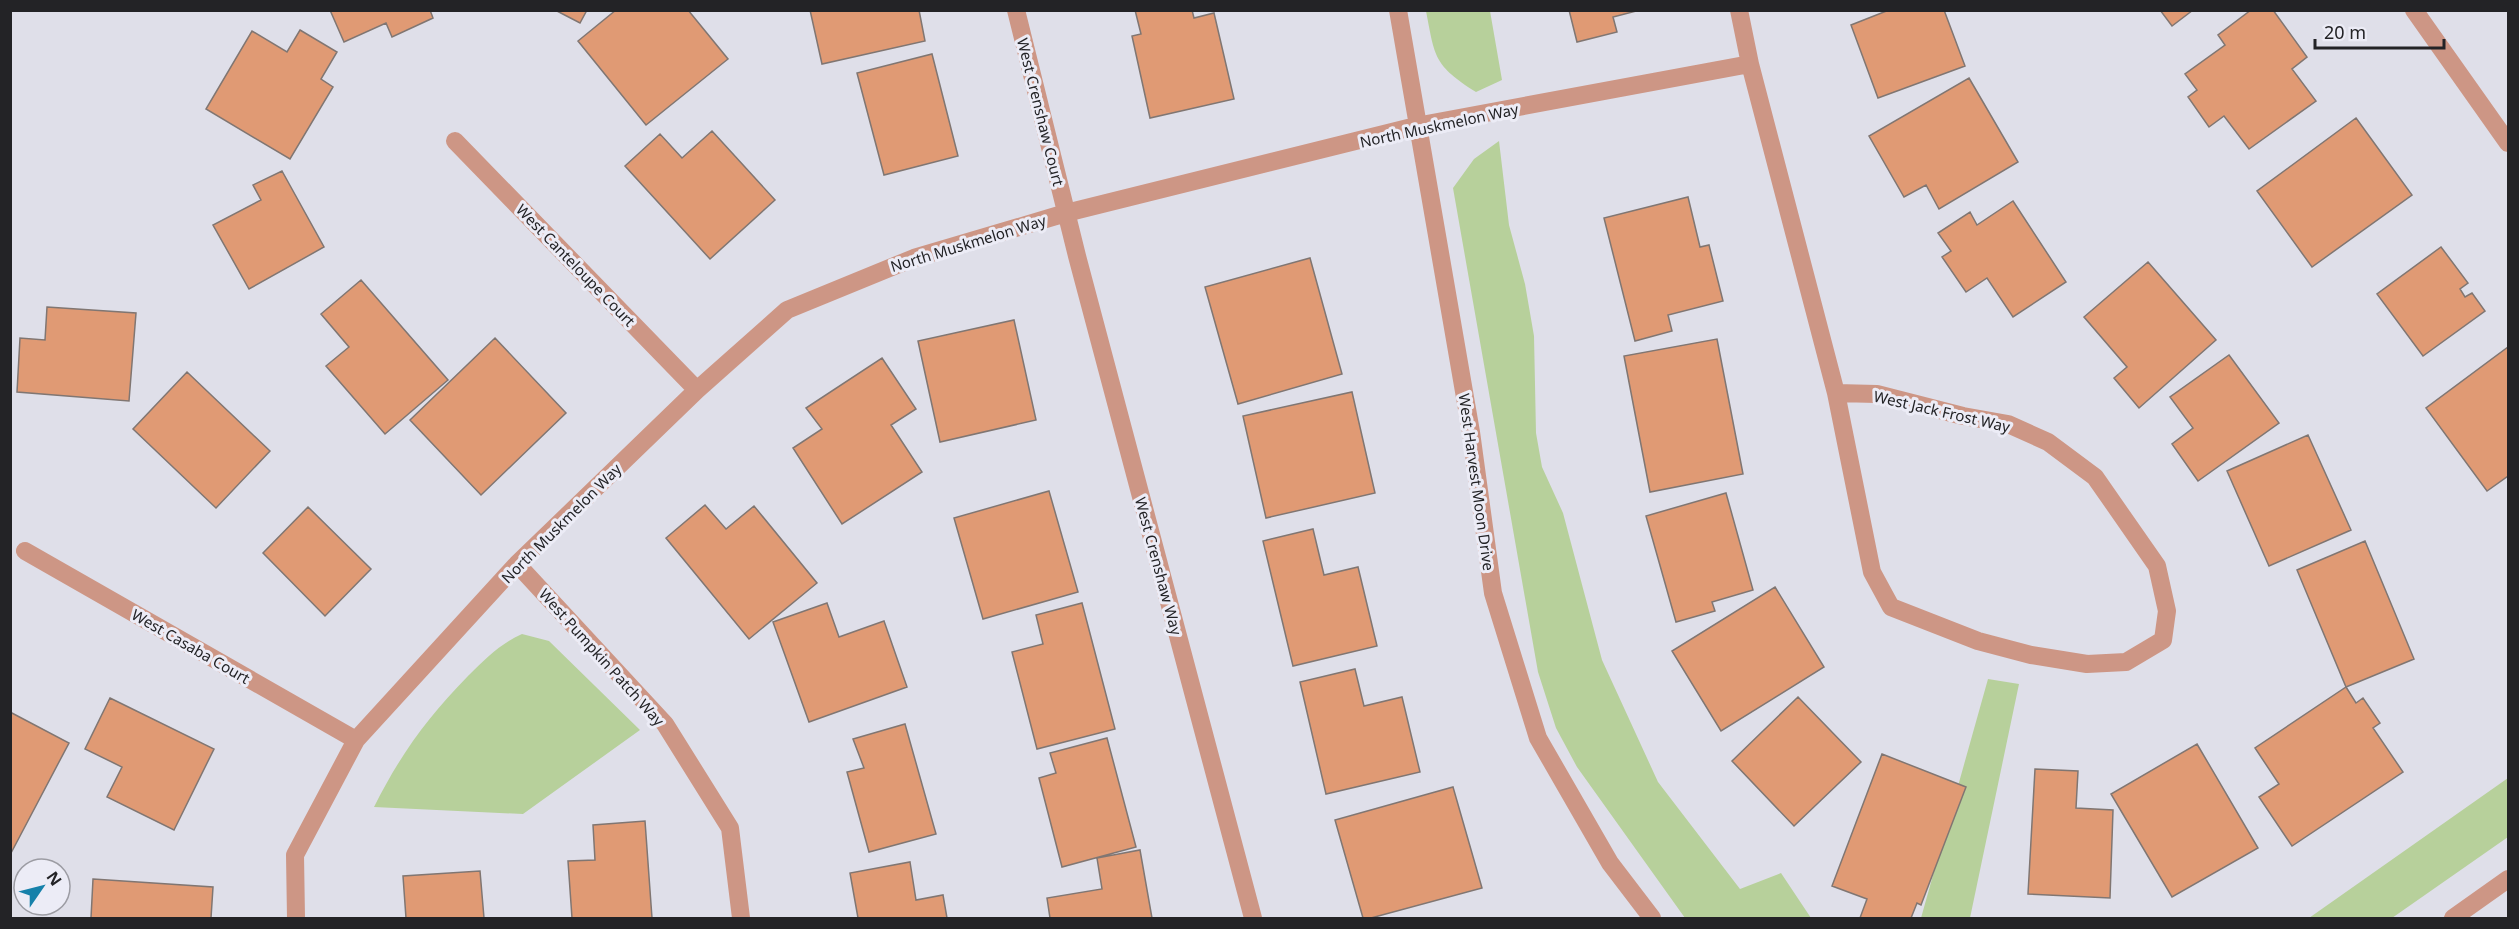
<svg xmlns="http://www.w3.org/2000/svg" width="2519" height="929" viewBox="0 0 2519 929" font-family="'Noto Sans',sans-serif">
<rect width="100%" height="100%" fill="#dfdfe9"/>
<!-- green -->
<path fill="#b7d09b" d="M 1426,11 L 1490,11 L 1502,80 L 1476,92 C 1434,65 1435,58 1426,11 Z
M 1499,141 L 1509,225 L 1525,284 L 1534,336 L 1536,433 L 1542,467 L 1563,513 L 1602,660 L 1658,782 L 1740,889 L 1781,873 L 1811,918 L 1685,918 L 1577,767 L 1556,728 L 1538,672 L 1453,188 L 1474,159 Z
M 522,634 L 549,641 L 640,730 L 523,814 L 374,807 C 400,755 427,718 468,676 C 485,659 501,643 522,634 Z
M 1988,679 L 2019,684 L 1970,918 L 1921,918 Z
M 2508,778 L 2508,837 L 2392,918 L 2309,918 Z"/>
<!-- building -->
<path fill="#e09a74" stroke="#807672" stroke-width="1.5" d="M 330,10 L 430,10 L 433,18 L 392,37 L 386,23 L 344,42 Z
M 555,10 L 587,10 L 580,23 Z
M 616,10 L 688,10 L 728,59 L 646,125 L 578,41 Z
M 810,10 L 919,10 L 925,41 L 822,64 Z
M 1135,10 L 1192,10 L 1194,18 L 1214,13 L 1234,99 L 1150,118 L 1132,36 L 1141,34 Z
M 1569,10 L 1640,10 L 1613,17 L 1617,32 L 1577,42 Z
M 1889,10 L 1944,10 L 1965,66 L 1878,98 L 1851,25 Z
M 2160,10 L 2193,10 L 2172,26 Z
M 2251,10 L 2273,10 L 2307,57 L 2292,69 L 2316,101 L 2249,149 L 2224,116 L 2209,127 L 2188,97 L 2197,90 L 2185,74 L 2225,45 L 2218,35 Z
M 300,30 L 337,52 L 321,79 L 333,87 L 290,159 L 206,109 L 252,31 L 287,52 Z
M 932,54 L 958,156 L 884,175 L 857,73 Z
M 1969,78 L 2018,162 L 1939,209 L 1926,185 L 1904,197 L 1869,136 Z
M 2356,118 L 2412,195 L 2312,267 L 2257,191 Z
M 712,131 L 775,200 L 710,259 L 625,166 L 660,134 L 682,158 Z
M 282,171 L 324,247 L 249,289 L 213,225 L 261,200 L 253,185 Z
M 1688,197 L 1700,247 L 1709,245 L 1723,301 L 1668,315 L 1672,331 L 1635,341 L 1604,218 Z
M 2013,201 L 2066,282 L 2013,317 L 1987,278 L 1966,292 L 1942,257 L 1951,251 L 1938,233 L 1970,212 L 1977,225 Z
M 2441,247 L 2468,283 L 2460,289 L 2465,297 L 2472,293 L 2485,311 L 2423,356 L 2377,294 Z
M 1310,258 L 1342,374 L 1238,404 L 1205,287 Z
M 2148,262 L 2216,340 L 2139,408 L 2114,378 L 2127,367 L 2084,317 Z
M 361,280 L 448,380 L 385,434 L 326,366 L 349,347 L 321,314 Z
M 47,307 L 136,313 L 129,401 L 17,392 L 20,338 L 45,340 Z
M 1014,320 L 1036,420 L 940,442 L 918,341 Z
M 495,338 L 566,413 L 481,495 L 410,420 Z
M 1717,339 L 1743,474 L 1650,492 L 1624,356 Z
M 2508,347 L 2508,476 L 2487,491 L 2426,408 Z
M 2229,355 L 2279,423 L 2198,481 L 2172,444 L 2193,428 L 2170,397 Z
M 882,358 L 916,409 L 891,425 L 922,472 L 842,524 L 793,448 L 822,429 L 806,408 Z
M 187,372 L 270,451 L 216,508 L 133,429 Z
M 1352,392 L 1375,493 L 1266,518 L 1243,416 Z
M 2308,435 L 2351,530 L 2269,566 L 2227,471 Z
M 1049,491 L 1078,592 L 983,619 L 954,518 Z
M 1726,493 L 1753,590 L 1712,602 L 1715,611 L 1676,622 L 1646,516 Z
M 705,505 L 726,529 L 754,506 L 817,583 L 749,639 L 666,538 Z
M 308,507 L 371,569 L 325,616 L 263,553 Z
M 1313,529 L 1324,575 L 1358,567 L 1377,646 L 1293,666 L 1263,541 Z
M 2365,541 L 2414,659 L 2346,687 L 2297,570 Z
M 1775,587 L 1824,667 L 1721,731 L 1672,651 Z
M 827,603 L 839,637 L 884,621 L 907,687 L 809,722 L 773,622 Z
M 1082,603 L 1115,729 L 1037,749 L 1012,652 L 1043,644 L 1036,615 Z
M 1355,669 L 1364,706 L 1402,697 L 1420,772 L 1326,794 L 1300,682 Z
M 2346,687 L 2356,703 L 2363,698 L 2380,723 L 2373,728 L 2403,772 L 2292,846 L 2259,797 L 2279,784 L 2255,748 Z
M 1798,697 L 1861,762 L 1794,826 L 1732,761 Z
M 110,698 L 214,749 L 174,830 L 107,797 L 122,767 L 85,749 Z
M 10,712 L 69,743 L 10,855 Z
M 905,724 L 936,834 L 869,852 L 847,772 L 864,768 L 853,739 Z
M 1107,738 L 1136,847 L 1062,867 L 1039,778 L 1056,773 L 1050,753 Z
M 2197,744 L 2258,848 L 2172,897 L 2111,794 Z
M 1882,754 L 1966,787 L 1921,905 L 1917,903 L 1911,918 L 1860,918 L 1867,899 L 1832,886 Z
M 2035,769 L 2078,771 L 2076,808 L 2113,810 L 2110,898 L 2028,894 Z
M 1453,787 L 1482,888 L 1371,918 L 1363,918 L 1335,820 Z
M 645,821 L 652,918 L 572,918 L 568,861 L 595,860 L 593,825 Z
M 1140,850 L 1152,918 L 1050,918 L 1047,898 L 1102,889 L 1097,858 Z
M 910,862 L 916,900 L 943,895 L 947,918 L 858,918 L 850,873 Z
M 480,871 L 484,918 L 406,918 L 403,876 Z
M 93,879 L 213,887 L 211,918 L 91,918 Z"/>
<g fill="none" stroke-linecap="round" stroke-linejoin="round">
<!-- street -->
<path stroke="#cd9685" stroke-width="18" d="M 1016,10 L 1077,256 L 1253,918
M 1398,10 L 1471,432 L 1493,593 L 1538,738 L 1610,863 L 1652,918
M 1739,10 L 1750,64 L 1836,393 L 1872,572 L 1891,607 L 1978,641 L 2031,655 L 2087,664 L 2126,662 L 2163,640 L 2167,611 L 2157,566 L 2095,477 L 2048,442 L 2008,424 L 1963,416 L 1877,394 L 1836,393
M 2414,10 L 2508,143
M 455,141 L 697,390
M 25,551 L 356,740
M 517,564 L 665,724 L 730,828 L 741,918
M 296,918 L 295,855 L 356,740 L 517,564 L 697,390 L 787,310 L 914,258 L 1066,213 L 1416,126 L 1750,64
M 2453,918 L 2508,879"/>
</g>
<g text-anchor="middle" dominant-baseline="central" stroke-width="6" stroke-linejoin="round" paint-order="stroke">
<!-- street labels -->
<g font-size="15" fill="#232326" stroke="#ececf6">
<text transform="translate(1041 112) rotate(76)">West Crenshaw Court</text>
<text transform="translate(1439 125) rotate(-12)">North Muskmelon Way</text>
<text transform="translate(968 243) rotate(-17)">North Muskmelon Way</text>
<text transform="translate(576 265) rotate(46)">West Canteloupe Court</text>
<text transform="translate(1942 411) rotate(13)">West Jack Frost Way</text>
<text transform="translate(1477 482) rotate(82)">West Harvest Moon Drive</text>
<text transform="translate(561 523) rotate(-45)">North Muskmelon Way</text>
<text transform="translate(1159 566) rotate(75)">West Crenshaw Way</text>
<text transform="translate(191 646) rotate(30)">West Casaba Court</text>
<text transform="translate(602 657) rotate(48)">West Pumpkin Patch Way</text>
</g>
</g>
<!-- border -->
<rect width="2519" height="929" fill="none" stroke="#232326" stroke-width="24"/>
<!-- north arrow -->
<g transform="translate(42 887) rotate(55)"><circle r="28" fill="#ececf6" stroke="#9c9ca3" stroke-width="1.5"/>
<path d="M0-4.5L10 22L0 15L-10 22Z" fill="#1681aa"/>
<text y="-9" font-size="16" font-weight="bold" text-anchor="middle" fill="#232326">N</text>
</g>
<!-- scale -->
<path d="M2315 39v9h129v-9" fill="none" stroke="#232326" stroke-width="3"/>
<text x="2324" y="39" font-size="18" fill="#232326" stroke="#ececf6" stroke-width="4.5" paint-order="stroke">20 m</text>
</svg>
